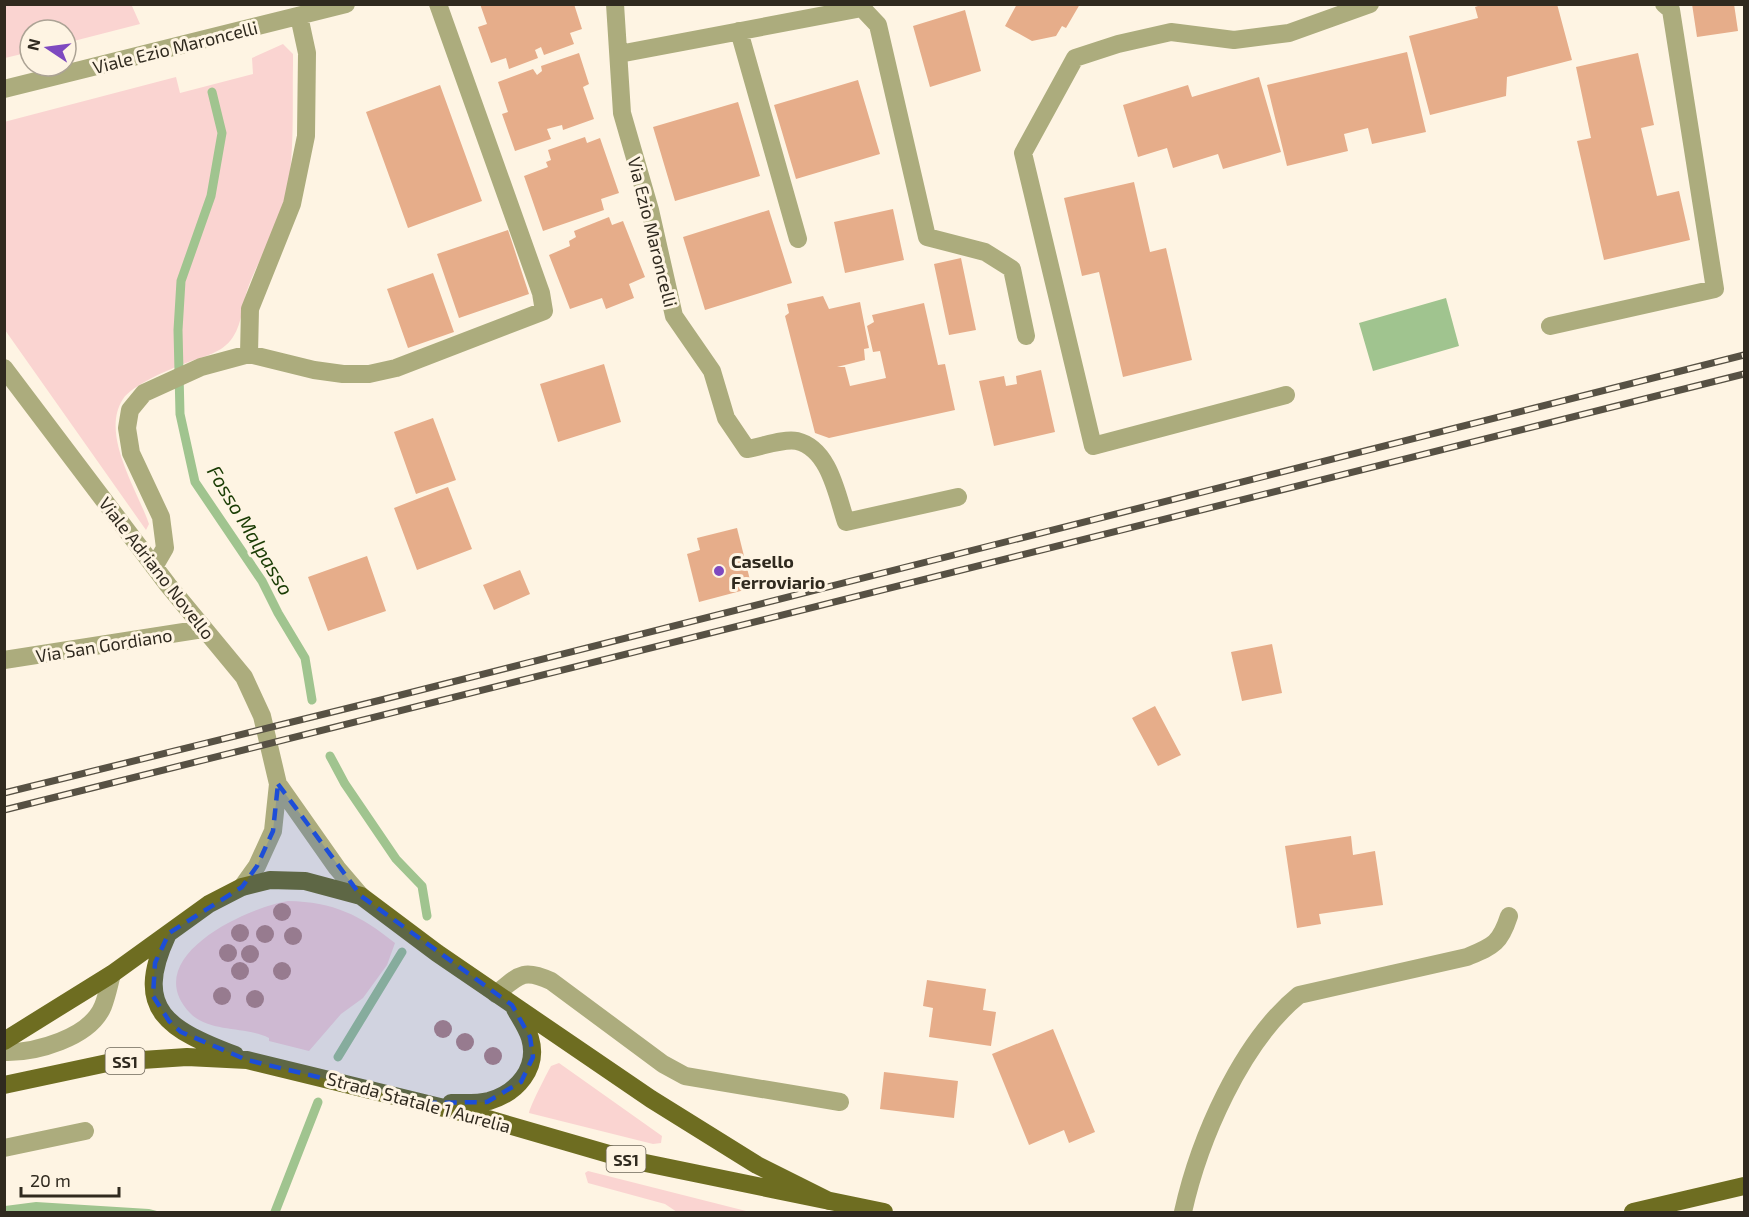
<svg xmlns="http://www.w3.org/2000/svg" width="1749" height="1217" viewBox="0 0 1749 1217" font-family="'Exo 2',sans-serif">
<rect width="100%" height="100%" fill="#fef4e3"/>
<!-- green -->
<path fill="#fad4d1" d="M 5,4 L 137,5 L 132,6 L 140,24 L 66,43 L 66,30 L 30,30 L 30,52 L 5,58 Z
M 283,44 L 293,54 L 293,65 C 292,109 296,174 281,215 C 272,239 258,261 249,285 C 242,303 243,322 233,337 C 222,354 203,356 186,363 C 170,369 132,385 123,399 C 100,434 137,489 149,524 L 146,530 L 5,330 L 4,122 L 176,77 L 180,93 L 253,74 L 252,58 Z
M 288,901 C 334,902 360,915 395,943 L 387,965 L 363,998 L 341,1014 L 309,1051 L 269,1041 L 269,1038 C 246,1026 209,1033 190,1013 C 138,958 245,908 288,901 Z
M 559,1063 L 662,1136 L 661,1143 L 653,1144 L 529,1113 C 529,1108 547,1073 551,1066 Z
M 588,1171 L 750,1212 L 677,1212 L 665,1204 L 588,1183 L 585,1173 Z"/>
<!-- water -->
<path fill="#a0c48f" d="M 1446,298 L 1459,346 L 1373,371 L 1359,323 Z
M 36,1202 L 149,1209 L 161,1212 L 5,1212 L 5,1206 Z"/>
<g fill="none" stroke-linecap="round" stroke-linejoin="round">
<!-- stream -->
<path stroke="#a0c48f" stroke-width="9" d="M 212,92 L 222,133 L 211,196 L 181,281 L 178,330 L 180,414 L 195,482 L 262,581 L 278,613 L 305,658 L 312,700
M 330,756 L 345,784 L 396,859 L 422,886 L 427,916
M 338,1057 L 402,952
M 275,1212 L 318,1102"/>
</g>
<!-- building -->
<path fill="#e6ad8a" d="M 480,4 L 574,4 L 582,29 L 570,33 L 574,44 L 544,55 L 541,47 L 535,50 L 538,58 L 509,69 L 506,58 L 491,63 L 478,27 L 487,24 Z
M 1017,4 L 1080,4 L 1066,28 L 1062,26 L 1056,36 L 1032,41 L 1005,26 Z
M 1484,4 L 1557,4 L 1572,60 L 1507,77 L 1506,96 L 1430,115 L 1409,36 L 1478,18 L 1475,7 Z
M 1692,4 L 1734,4 L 1738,31 L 1697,37 Z
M 965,10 L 981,71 L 930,87 L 913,26 Z
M 1407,52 L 1426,132 L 1372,144 L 1368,128 L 1344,134 L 1348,151 L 1287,166 L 1267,85 Z
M 579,53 L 589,84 L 583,87 L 594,119 L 563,130 L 562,125 L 547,129 L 551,139 L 515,151 L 502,114 L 508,112 L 498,82 L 533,69 L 537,75 L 542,71 L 541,66 Z
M 1638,53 L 1654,125 L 1641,128 L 1657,196 L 1679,191 L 1690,240 L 1604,260 L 1577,141 L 1591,138 L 1576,67 Z
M 1259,77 L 1281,152 L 1223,169 L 1218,154 L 1173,168 L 1167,148 L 1138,157 L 1123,105 L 1188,85 L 1192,97 Z
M 858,80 L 880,154 L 796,179 L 774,105 Z
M 440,85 L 482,201 L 408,228 L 366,112 Z
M 738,102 L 760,176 L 675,201 L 653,127 Z
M 585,137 L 587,143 L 600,138 L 619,193 L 601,199 L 604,210 L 543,231 L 524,176 L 548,167 L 546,162 L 551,160 L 548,150 Z
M 1134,182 L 1150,252 L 1166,248 L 1192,360 L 1123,377 L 1099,272 L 1082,276 L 1064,198 Z
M 893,209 L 904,260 L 845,273 L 834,222 Z
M 769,210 L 792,283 L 705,310 L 683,237 Z
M 609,217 L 612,225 L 623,221 L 645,277 L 629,284 L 634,298 L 606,309 L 602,298 L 570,309 L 549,255 L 570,246 L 569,241 L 576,237 L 574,231 Z
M 508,230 L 529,294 L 459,318 L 437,254 Z
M 961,258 L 976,330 L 949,335 L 934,264 Z
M 433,273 L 454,332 L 408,348 L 387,289 Z
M 823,296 L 829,309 L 860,302 L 869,348 L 864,349 L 865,360 L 837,367 L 845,367 L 850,386 L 886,378 L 880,351 L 873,352 L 867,326 L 874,322 L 872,315 L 924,303 L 938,365 L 945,364 L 955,410 L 829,438 L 815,433 L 785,316 L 789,313 L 787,304 Z
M 604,364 L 621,422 L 558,442 L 540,384 Z
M 1041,370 L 1055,432 L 994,446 L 979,381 L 1004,376 L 1006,386 L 1017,384 L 1016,376 Z
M 433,418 L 456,480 L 416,494 L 394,432 Z
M 448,487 L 472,549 L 417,570 L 394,508 Z
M 737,528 L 752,588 L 699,602 L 687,554 L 700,550 L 697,538 Z
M 367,556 L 386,611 L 328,631 L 308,577 Z
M 520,570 L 530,594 L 494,610 L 483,585 Z
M 1272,644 L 1282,693 L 1242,701 L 1231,652 Z
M 1155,706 L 1181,755 L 1158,766 L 1132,718 Z
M 1351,836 L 1353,855 L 1375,851 L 1383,905 L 1319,914 L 1321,924 L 1297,928 L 1285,846 Z
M 927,980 L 986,989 L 983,1010 L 996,1012 L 991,1046 L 929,1037 L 933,1008 L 923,1006 Z
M 1053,1029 L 1095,1132 L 1069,1143 L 1064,1130 L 1029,1145 L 992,1054 Z
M 884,1072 L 958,1081 L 954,1118 L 880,1109 Z"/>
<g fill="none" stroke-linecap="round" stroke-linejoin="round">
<!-- minor -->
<path stroke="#acac7d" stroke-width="18" d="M 615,4 L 622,113 L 650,210 L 674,316 L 712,371 L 726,418 L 747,449 C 761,447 784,438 797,441 C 830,449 837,496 846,522 L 958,497
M 739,31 L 798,239
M 619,54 L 862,8 L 878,25 L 927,237 L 985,252 L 1012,269 L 1026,336
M 4,89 L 346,4
M 1550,326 L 1715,289 L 1671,10 L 1664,4
M 249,354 L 250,309 L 292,204 L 306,136 L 307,53 L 299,16
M 4,368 L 168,585 L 244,677 L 262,716 L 278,784 L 273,831 L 257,866 L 242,887
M 1286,395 L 1093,446 L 1023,153 L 1075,58 L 1118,44 L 1171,32 L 1234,40 L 1289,33 L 1370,4
M 154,567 L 165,548 L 161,517 L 131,453 L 127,428 L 130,410 L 144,393 L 201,367 L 249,354 L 314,370 L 343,374 L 369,374 L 396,368 L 544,311 L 541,293 L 438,4
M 4,660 L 203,629
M 278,784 L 337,868 L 361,896
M 496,994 C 519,975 523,968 551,981 L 663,1064 L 685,1076 L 840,1102
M 4,1052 C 35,1053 90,1038 103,1006 C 107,996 109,985 112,974
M 4,1148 L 85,1131
M 1183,1212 C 1199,1140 1241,1042 1299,995 L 1467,957 C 1493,946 1500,944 1509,916"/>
<!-- major -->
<path stroke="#6e6d21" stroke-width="18" d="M 167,936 C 132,1011 170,1030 235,1055
M 4,1041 L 112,974 L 209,904 L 242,887 L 270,880 L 305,881 L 361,896 L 437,953 L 651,1099 L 757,1165 L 829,1201
M 4,1085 L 112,1062 L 187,1057 L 247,1060 L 481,1117 L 626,1159 L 884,1212
M 451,1103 C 463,1103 477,1104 489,1101 C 517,1093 539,1068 530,1038 C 527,1028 520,1018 515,1009
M 1633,1212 L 1744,1186"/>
<!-- rail casing -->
<g stroke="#575144" stroke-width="7">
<path id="rail" d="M 4,793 L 381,700 L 1744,355
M 4,810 L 1744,374"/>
</g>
<!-- rail -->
<use href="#rail" stroke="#fef4e3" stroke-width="4.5" stroke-dasharray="14" stroke-linecap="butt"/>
</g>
<!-- trees -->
<g fill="#b6867e">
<circle cx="282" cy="912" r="9"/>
<circle cx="240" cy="933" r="9"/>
<circle cx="265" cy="934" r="9"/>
<circle cx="293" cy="936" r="9"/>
<circle cx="228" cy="953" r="9"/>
<circle cx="250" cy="954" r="9"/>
<circle cx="240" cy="971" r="9"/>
<circle cx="282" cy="971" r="9"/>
<circle cx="222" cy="996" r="9"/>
<circle cx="255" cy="999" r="9"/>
<circle cx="443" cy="1029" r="9"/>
<circle cx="465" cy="1042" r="9"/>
<circle cx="493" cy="1056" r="9"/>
</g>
<!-- marked area -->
<path fill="#1d4ed8" fill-opacity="0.2" stroke="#1d4ed8" stroke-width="4.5" stroke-dasharray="12 8" stroke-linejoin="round" d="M 278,784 L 361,896 L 512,1005 L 530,1037 L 533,1057 L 521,1082 L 487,1102 L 426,1103 L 247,1060 L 181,1032 L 169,1021 L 153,996 L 155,963 L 169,933 L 242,887 L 257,866 L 273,831 Z"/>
<!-- markers -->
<circle fill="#7e49c0" stroke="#fef4e3" stroke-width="2" cx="719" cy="571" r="6"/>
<g text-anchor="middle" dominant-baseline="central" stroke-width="6" stroke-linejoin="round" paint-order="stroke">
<!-- shield labels -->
<g fill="#fef4e3" stroke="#6e675a" stroke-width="1.5">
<rect x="105.5" y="1048" width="39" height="26" rx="4.5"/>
<rect x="606.5" y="1146" width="39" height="26" rx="4.5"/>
</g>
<g font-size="16" font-weight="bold" fill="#302a1f">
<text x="125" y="1061">SS1</text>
<text x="626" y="1159">SS1</text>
</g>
<!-- street labels -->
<g font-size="18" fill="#302a1f" stroke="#fef4e3">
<text transform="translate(175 47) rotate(-14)">Viale Ezio Maroncelli</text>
<text transform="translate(653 232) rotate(76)">Via Ezio Maroncelli</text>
<text transform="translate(157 568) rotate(52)">Viale Adriano Novello</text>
<text transform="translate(104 645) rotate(-9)">Via San Gordiano</text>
<text transform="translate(419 1102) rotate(15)">Strada Statale 1 Aurelia</text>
</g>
<!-- poi labels -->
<g font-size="18" font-weight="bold" fill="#302a1f" stroke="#fef4e3" text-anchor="start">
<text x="731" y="561">Casello<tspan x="731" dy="21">Ferroviario</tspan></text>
</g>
<!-- water labels -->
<g font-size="20" font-style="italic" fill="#1a3c04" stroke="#fef4e3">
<text transform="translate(251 530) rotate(59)">Fosso Malpasso</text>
</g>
</g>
<!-- border -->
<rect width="1749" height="1217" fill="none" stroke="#302a1f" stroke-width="12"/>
<!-- north arrow -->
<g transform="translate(48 48) rotate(283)"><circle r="28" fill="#fef4e3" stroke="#aca395" stroke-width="1.5"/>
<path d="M0-4.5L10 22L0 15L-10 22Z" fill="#7e49c0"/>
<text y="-9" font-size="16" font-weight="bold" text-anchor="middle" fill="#302a1f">N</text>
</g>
<!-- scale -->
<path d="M21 1187v9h98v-9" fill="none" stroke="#302a1f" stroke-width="3"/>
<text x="30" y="1187" font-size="18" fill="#302a1f" stroke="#fef4e3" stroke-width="4.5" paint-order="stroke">20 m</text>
</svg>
